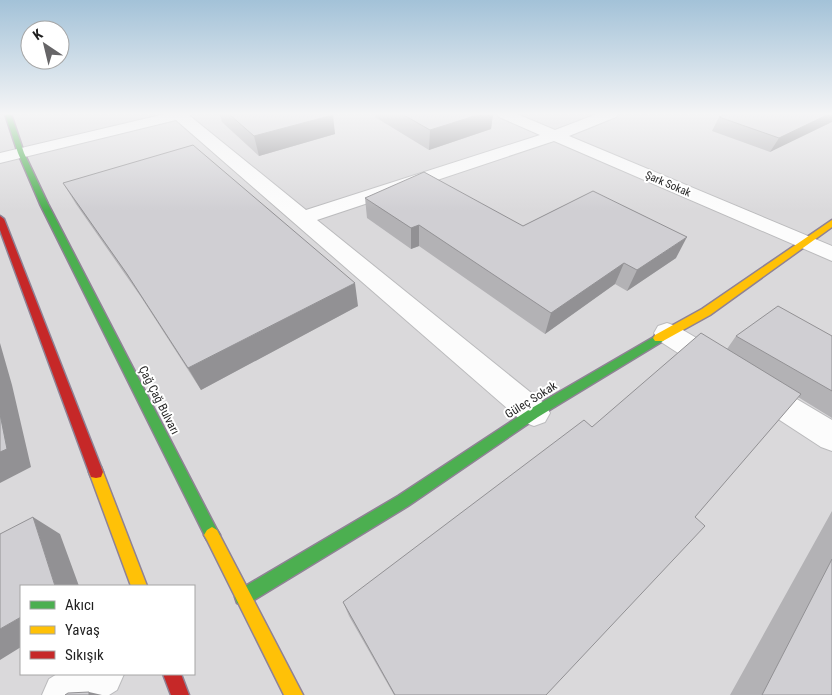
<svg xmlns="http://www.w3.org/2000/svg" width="832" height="695" viewBox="0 0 832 695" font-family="'Roboto Condensed',sans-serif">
<rect width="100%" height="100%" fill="#e9e8ec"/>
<!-- residential -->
<path fill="#dad9db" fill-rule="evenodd" d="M 0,114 L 832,114 L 832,695 L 0,695 ZM 21,586 L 194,586 L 194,674 L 21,674 Z"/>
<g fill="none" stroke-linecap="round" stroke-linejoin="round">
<!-- street casing -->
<g stroke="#bbbbbd" stroke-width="2">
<path id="street" d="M 165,114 L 191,114 L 190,116 L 306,210 L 540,135 L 499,117 L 497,114 L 517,114 L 555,130 L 597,114 L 618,114 L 616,117 L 569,136 L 832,246 L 832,261 L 554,141 L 317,220 L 545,404 L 550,413 L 545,422 L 534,426 L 523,422 L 176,120 L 0,163 L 0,153 Z
M 667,323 L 676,326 L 729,357 L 733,365 L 729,373 L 719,376 L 709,373 L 658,340 L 654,333 L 658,326 Z
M 757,378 L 768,382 L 832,420 L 832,451 L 821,447 L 746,398 L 742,390 L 746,382 Z
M 57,674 L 124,674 L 117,690 L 109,695 L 42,695 L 49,679 Z"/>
</g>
<!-- fast casing -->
<g stroke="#8f8295" stroke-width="3">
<path id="fast" d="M 5,114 L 11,114 L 24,153 L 48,204 L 217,530 L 220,535 L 217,540 L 212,543 L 207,540 L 40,204 L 18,153 Z
M 659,334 L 663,335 L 665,338 L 663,341 L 538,417 L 408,506 L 249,603 L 243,605 L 237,603 L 235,597 L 237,591 L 398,496 L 530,409 Z"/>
</g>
<!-- slow casing -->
<g stroke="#8f8295" stroke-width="3">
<path id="slow" d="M 832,220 L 832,227 L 710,315 L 663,341 L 655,341 L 653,338 L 655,335 L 702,309 Z
M 96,466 L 101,467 L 103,472 L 147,586 L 131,586 L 89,472 L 91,467 Z
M 212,527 L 217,530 L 303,695 L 284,695 L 207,540 L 204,535 L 207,530 Z"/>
</g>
<!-- jam casing -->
<g stroke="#8f8295" stroke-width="3">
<path id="jam" d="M 0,216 L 4,219 L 103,472 L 101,477 L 96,478 L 91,477 L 89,472 L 0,230 Z
M 163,674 L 181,674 L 189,695 L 171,695 Z"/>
</g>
<!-- street -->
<use href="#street" fill="#fcfcfc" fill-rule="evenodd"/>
<!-- fast -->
<use href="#fast" fill="#4caf50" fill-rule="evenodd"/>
<!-- slow -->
<use href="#slow" fill="#ffc107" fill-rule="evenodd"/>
<!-- jam -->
<use href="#jam" fill="#c62828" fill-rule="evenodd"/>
</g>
<!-- wall -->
<path fill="#b3b2b5" d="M 220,114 L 331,114 L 335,134 L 259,156 L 222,122 Z
M 375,114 L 493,114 L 491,129 L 429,150 L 375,117 Z
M 832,114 L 770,152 L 712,131 L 719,117 Z
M 63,183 L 358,306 L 201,390 L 141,297 L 76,204 Z
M 365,198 L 523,226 L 676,258 L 627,291 L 615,284 L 545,334 L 419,246 L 411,249 L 367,218 Z
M 736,336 L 832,336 L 832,418 L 798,397 L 695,517 L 546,695 L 394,695 L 349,616 L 343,602 L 592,427 L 727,349 Z
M 832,511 L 832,695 L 730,695 Z"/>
<!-- shaded-wall -->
<path fill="#929194" d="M 481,114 L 493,114 L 491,129 L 429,150 L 430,130 Z
M 829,114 L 832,114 L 832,122 L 770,152 L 779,138 Z
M 333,115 L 335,134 L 259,156 L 254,136 Z
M 419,225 L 419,246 L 411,249 L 411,228 Z
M 687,237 L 676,258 L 627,291 L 637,270 Z
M 624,263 L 615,284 L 545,334 L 551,313 Z
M 355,283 L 358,306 L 201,390 L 188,368 Z
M 0,343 L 12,385 L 31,467 L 0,483 Z
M 33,517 L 60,534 L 79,586 L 55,586 Z
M 21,617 L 21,647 L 0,660 L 0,629 Z
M 89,692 L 102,695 L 89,695 Z"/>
<!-- building -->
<path fill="#d0cfd3" stroke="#929194" d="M 229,114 L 331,114 L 333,115 L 254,136 Z
M 402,114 L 481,114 L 430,130 Z
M 726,114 L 829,114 L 779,138 L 719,117 Z
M 193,145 L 355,283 L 188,368 L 127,274 L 63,183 Z
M 424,172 L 523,226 L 593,191 L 687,237 L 637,270 L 624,263 L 551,313 L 419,225 L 411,228 L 365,198 Z
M 778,306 L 832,336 L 832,391 L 736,336 Z
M 701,333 L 801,394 L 695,517 L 705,526 L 546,695 L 395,695 L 343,602 L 584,420 L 592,427 Z
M 0,414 L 7,449 L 0,452 Z
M 33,517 L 55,586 L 21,586 L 21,617 L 0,629 L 0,534 Z
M 832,559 L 832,695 L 762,695 Z
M 89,692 L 89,695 L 65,695 L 68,693 Z"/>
<!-- sky -->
<linearGradient id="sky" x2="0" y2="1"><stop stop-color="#a3c2d8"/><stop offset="0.54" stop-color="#f5f5f6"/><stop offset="1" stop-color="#f5f5f6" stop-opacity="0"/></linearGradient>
<rect width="832" height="211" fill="url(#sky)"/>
<g text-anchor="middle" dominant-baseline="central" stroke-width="4" stroke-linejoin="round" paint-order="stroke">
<!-- far-street labels -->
<g font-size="11" fill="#1f1f1f" stroke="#fff">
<text transform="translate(668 184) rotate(23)">Şark Sokak</text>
</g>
<!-- street labels -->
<g font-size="12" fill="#1f1f1f" stroke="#fff">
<text transform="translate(159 400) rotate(63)">Çağ Çağ Bulvarı</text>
<text transform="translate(531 400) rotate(-32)">Güleç Sokak</text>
</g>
</g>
<!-- legend -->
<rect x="20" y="585" width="175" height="90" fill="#ffffff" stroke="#a5a5a5"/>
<rect x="30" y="601" width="25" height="8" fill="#4caf50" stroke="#a5a5a5"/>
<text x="65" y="610" font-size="15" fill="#1f1f1f">Akıcı</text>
<rect x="30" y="626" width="25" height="8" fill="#ffc107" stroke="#a5a5a5"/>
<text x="65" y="635" font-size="15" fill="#1f1f1f">Yavaş</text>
<rect x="30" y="651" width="25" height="8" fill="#c62828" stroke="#a5a5a5"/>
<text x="65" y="660" font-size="15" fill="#1f1f1f">Sıkışık</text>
<!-- north arrow -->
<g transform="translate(45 45) rotate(325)"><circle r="24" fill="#ffffff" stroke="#a5a5a5"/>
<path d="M0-4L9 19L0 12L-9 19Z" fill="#666567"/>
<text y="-8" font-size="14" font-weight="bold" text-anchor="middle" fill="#1f1f1f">K</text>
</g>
</svg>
